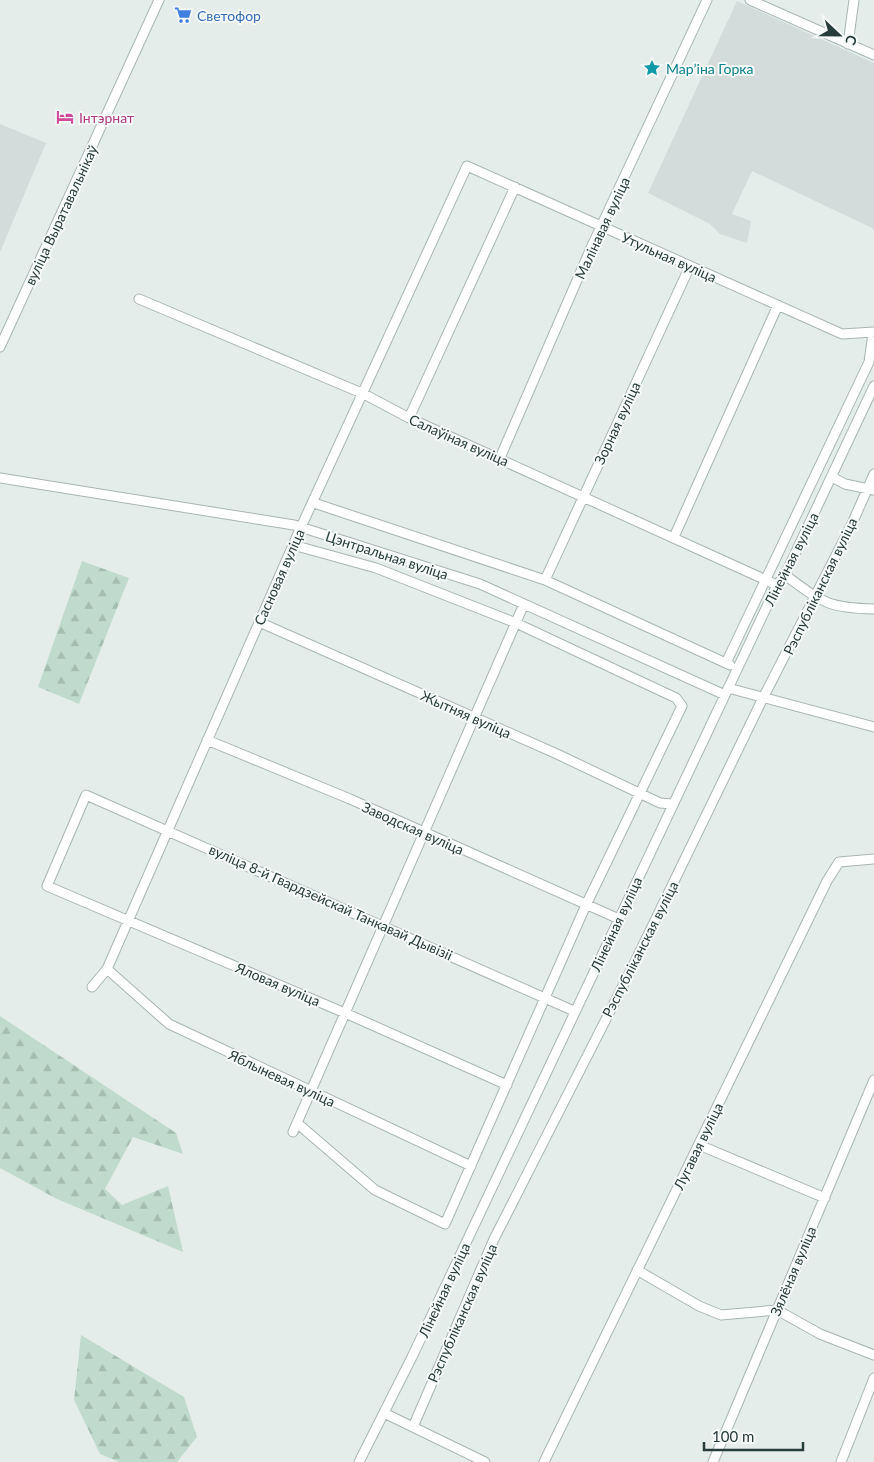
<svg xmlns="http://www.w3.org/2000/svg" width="874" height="1462" viewBox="0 0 874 1462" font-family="Lato,sans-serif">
<defs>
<pattern id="forest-firs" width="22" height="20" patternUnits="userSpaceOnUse" patternTransform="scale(1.25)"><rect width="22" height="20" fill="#c0dbcd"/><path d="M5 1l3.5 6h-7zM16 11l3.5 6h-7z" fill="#a5bdb1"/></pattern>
</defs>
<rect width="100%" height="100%" fill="#e5edeb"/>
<!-- built -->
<path fill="#d3dcda" d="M 737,1 L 874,63 L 874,229 L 752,171 L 732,214 L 751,221 L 747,243 L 720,234 L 710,224 L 648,193 Z
M 0,124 L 46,143 L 0,252 Z"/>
<!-- forest -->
<path fill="url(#forest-firs)" d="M 82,561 L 129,578 L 79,704 L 38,687 Z
M 0,1016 L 176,1133 L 183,1154 L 133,1137 L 105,1189 L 122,1205 L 168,1186 L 183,1252 L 57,1199 L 0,1168 Z
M 81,1335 L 184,1397 L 197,1437 L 177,1462 L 119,1462 L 100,1454 L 74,1400 Z"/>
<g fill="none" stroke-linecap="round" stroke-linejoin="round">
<!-- minor casing -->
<g stroke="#a8b5b3" stroke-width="11">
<path id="minor" d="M 750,0 L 874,55
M 848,44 L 854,0
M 139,299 L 364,394 L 409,418 L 777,585
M 0,347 L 159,0
M 409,418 L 515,187
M 500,458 L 591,248 L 707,0
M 832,477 L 845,484 L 874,490
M 0,478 L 294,525 L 480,584 L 725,695
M 314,503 L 545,580 L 730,665
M 674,537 L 778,305
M 293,545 L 376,568 L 516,623 L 676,698 L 682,706 L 586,905 L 445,1224 L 375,1190 L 297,1123
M 785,575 C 822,602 827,608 874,609
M 545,580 L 690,266
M 259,622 L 557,754 L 660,803 L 672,804
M 726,663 L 869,362 L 873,333
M 728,688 L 874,727
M 207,740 L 350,799 L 619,919
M 107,969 L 169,1024 L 471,1166
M 92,987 L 107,969 L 301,527 L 467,166 L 842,334 L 874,332
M 507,1085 L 345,1013 L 47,886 L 86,795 L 574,1011
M 293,1132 L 524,604
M 699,1145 L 825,1198
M 637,1270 L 699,1306 L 721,1315 L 777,1310 L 820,1334 L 874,1355
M 384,1413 L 485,1462
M 413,1427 L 494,1239 L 631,970 L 763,698 L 851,526 L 874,474
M 359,1462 L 412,1357 L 777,585 L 785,575 L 874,386
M 544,1462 L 827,881 L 839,862 L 874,859
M 713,1462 L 874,1080
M 841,1462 L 874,1378"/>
</g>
<!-- minor -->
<use href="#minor" stroke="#fff" stroke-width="9"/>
</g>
<!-- icons -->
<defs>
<g id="supermarket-bare" transform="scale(1.35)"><path d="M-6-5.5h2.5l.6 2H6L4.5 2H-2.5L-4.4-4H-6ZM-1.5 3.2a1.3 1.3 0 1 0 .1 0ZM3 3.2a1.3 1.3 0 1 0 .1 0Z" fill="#3f7fe0" stroke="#f5f9f8" stroke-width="2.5" paint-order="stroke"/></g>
<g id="sight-bare" transform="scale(1.35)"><path d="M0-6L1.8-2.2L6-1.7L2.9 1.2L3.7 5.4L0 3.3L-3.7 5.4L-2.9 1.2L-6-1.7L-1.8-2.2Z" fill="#0f9aa8" stroke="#f5f9f8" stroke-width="2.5" paint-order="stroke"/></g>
<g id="hotel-bare" transform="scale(1.35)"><path d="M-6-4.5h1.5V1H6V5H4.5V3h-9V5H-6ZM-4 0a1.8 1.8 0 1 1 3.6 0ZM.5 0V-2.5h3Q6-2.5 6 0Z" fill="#d1479c" stroke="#f5f9f8" stroke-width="2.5" paint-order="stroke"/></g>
</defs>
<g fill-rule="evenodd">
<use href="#supermarket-bare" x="183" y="15"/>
<use href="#sight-bare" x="652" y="68"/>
<use href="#hotel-bare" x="65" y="117"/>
</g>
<g text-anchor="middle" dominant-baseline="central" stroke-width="4" stroke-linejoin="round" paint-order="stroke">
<!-- shop labels -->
<g font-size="14" fill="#366cbe" stroke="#f5f9f8" text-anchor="start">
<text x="197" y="15">Светофор</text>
</g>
<!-- culture labels -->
<g font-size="14" fill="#0d838f" stroke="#f5f9f8" text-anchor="start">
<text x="666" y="68">Марʼіна Горка</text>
</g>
<!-- hotel labels -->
<g font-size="14" fill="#b23c85" stroke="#f5f9f8" text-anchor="start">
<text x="79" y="117">Інтэрнат</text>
</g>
<!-- street labels -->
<g font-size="14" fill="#263d3b" stroke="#f5f9f8">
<text transform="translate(61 215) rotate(-65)">вуліца Выратавальнікаў</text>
<text transform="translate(602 228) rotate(-65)">Малінавая вуліца</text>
<text transform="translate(669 257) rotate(24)">Утульная вуліца</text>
<text transform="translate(617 423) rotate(-65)">Зорная вуліца</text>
<text transform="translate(459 440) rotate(24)">Салаўіная вуліца</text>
<text transform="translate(387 555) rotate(18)">Цэнтральная вуліца</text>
<text transform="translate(791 559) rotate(-63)">Лінейная вуліца</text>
<text transform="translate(279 577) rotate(-66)">Сасновая вуліца</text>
<text transform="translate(820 586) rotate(-64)">Рэспубліканская вуліца</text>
<text transform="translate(466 714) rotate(24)">Жытняя вуліца</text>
<text transform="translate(413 828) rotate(24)">Заводская вуліца</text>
<text transform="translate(331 902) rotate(24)">вуліца 8-й Гвардзейскай Танкавай Дывізіі</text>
<text transform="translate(616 924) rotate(-65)">Лінейная вуліца</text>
<text transform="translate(640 949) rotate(-63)">Рэспубліканская вуліца</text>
<text transform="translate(278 984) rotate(23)">Яловая вуліца</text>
<text transform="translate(282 1078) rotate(25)">Яблыневая вуліца</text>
<text transform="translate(698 1146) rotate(-64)">Лугавая вуліца</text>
<text transform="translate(793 1271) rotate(-67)">Зялёная вуліца</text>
<text transform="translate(444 1290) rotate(-65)">Лінейная вуліца</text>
<text transform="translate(462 1313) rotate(-66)">Рэспубліканская вуліца</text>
</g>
</g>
<!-- north arrow -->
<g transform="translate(839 35) rotate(112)" stroke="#f5f9f8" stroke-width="4" paint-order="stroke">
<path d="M0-4L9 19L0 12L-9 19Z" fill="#263d3b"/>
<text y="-8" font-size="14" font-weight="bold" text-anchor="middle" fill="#263d3b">С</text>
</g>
<!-- scale -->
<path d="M704 1442v8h99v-8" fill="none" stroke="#263d3b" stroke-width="2.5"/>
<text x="712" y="1442" font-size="15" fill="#263d3b" stroke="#f5f9f8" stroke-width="4" paint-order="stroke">100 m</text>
</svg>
